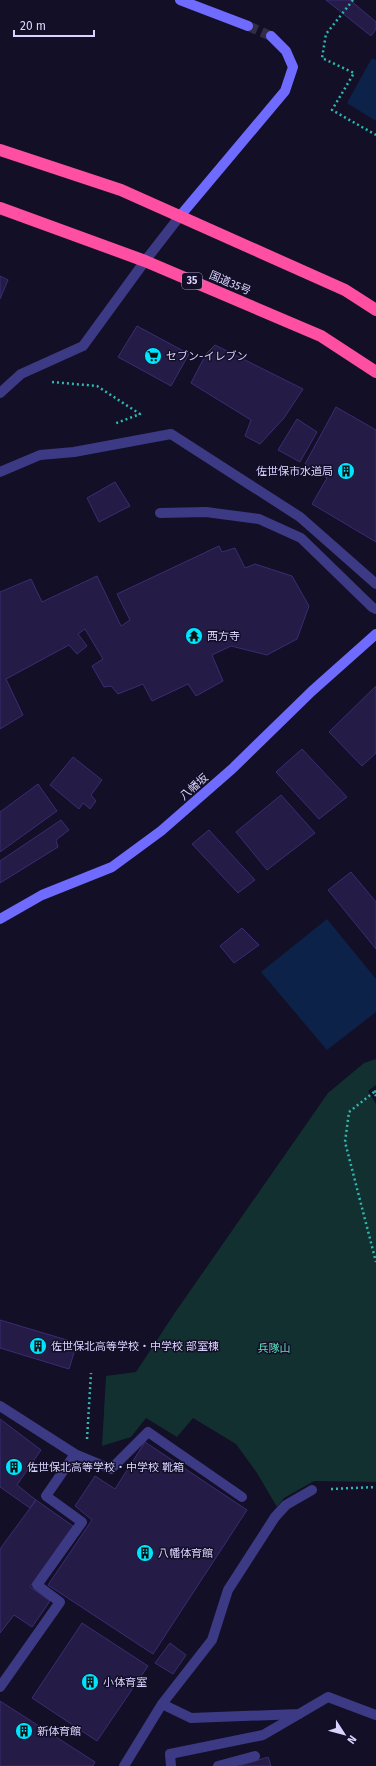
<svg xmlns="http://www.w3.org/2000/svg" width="376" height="1766" viewBox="0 0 376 1766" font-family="'Fira Sans','Noto Sans JP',sans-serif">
<rect width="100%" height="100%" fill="#130f26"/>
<!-- green -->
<path fill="#12302f" d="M 376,1059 L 376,1085 L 368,1091 L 376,1104 L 376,1482 L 314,1481 L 284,1498 L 277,1507 L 257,1473 L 236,1444 L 193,1418 L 177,1437 L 146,1418 L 131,1437 L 102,1446 L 106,1376 L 136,1372 L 174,1314 L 328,1093 L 364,1063 Z"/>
<!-- water -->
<path fill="#0c2248" d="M 372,58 L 376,60 L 376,121 L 347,103 Z
M 327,919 L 376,979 L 376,1012 L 327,1050 L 261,972 Z"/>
<!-- building -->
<path fill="#241b47" stroke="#3b2d73" d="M 326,0 L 350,0 L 376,22 L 376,29 L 371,36 Z
M 0,276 L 8,280 L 0,299 Z
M 137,326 L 189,354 L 171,386 L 118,357 Z
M 215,345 L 303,389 L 284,418 L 260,444 L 245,436 L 251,420 L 191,383 L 206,354 Z
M 336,407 L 376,430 L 376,542 L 312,504 L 327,478 L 305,464 Z
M 297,419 L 317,432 L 300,462 L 278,450 Z
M 115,482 L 130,506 L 99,522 L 87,498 Z
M 219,546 L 222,552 L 235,548 L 245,568 L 255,564 L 292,576 L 309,606 L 297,639 L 267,655 L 231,646 L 212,655 L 223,681 L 196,696 L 188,684 L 152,701 L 143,684 L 118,694 L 111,686 L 104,687 L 92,666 L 103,659 L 85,629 L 78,634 L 87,646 L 77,654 L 69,645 L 6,679 L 23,715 L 0,729 L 0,592 L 31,579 L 42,602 L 97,576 L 121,626 L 130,620 L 117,594 Z
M 376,686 L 376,753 L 362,766 L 329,732 Z
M 302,749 L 347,797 L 319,819 L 276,772 Z
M 73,757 L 102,780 L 91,795 L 96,801 L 90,809 L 83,803 L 79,809 L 50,785 Z
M 38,784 L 57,811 L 0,852 L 0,812 Z
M 281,795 L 315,833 L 267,870 L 236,832 Z
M 61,820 L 69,830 L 56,840 L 58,847 L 0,883 L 0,861 Z
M 209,830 L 255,880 L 238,893 L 192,844 Z
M 351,872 L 376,902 L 376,949 L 328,890 Z
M 242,928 L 259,945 L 234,963 L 220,946 Z
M 0,1320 L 77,1343 L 69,1369 L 0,1348 Z
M 0,1419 L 41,1450 L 17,1485 L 36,1500 L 30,1508 L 0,1487 Z
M 145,1442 L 247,1510 L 153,1654 L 48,1585 L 92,1520 L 75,1506 L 95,1476 L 115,1489 Z
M 36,1500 L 73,1526 L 30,1587 L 50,1601 L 32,1627 L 14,1615 L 0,1633 L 0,1549 Z
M 82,1623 L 148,1666 L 97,1741 L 32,1698 Z
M 170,1643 L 186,1655 L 173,1674 L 155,1663 Z
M 0,1701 L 95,1762 L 93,1766 L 0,1766 Z
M 268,1757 L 271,1766 L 239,1766 Z"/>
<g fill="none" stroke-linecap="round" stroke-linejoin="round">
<!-- secondary-tunnel -->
<path stroke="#312d47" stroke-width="10" stroke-dasharray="10 5" stroke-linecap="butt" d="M 248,26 L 271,36"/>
<!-- path -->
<path stroke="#2fb8b0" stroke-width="2.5" stroke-dasharray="2 3" stroke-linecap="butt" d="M 353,0 L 326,34 L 322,58 L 354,73 L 332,110 L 376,135
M 52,382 L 97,386 L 140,414 L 114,424
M 376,1091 L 374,1092 L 376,1096
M 374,1092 L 349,1112 L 345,1142 L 376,1262
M 87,1439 L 91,1373
M 331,1489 L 376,1487"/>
<!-- lane -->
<path stroke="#3d3a85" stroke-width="10" d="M 0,1406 L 75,1454 L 111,1469 L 148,1432 L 242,1497
M 0,1687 L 60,1602 L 37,1585 L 82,1522 L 46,1496 L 75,1454
M 171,1766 L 170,1754 L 263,1735 L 299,1714
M 218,1766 L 255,1756"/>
<!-- street -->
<path stroke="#3d3a85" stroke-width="10" d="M 0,393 L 21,374 L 83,346 L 145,261 L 180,216
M 0,472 L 40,455 L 74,452 L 171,434 L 300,517 L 376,584
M 160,513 L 206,512 L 259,519 L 301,538 L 372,607 L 376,609
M 162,1704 L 191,1718 L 299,1714 L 328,1697 L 376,1715
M 124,1766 L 162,1704 L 212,1640 L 228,1590 L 275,1517 L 286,1505 L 312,1490"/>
<!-- secondary -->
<path stroke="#6f6bff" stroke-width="10" d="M 180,0 L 248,26
M 180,216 L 285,91 L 293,67 L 286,51 L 271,36
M 0,919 L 42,895 L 112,867 L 161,831 L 232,769 L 312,691 L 376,634"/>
<!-- highway -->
<path stroke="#ff4fa3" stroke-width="12" d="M 0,150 L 121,190 L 345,290 L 376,310
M 0,208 L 145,261 L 321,336 L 376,372"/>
</g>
<!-- icons -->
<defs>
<g id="supermarket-disc" transform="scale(0.9)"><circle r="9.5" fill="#00e5ff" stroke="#130f26"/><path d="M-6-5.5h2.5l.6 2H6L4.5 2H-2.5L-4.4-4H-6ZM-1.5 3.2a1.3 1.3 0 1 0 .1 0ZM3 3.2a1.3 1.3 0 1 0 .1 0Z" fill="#111"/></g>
<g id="building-disc" transform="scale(0.9)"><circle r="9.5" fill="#00e5ff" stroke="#130f26"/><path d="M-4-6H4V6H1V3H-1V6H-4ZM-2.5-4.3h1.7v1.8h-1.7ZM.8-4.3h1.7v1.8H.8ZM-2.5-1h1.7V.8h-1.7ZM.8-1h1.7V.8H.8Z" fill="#111"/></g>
<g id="temple-disc" transform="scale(0.9)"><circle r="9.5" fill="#00e5ff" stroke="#130f26"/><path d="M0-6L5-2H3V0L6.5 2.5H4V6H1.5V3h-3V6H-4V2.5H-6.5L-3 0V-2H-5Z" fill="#111"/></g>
</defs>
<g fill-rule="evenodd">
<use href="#supermarket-disc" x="153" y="356"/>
<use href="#building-disc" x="346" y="471"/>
<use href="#temple-disc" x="194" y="636"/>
<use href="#building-disc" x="38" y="1346"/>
<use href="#building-disc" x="14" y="1467"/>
<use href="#building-disc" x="145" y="1553"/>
<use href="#building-disc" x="90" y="1682"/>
<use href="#building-disc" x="24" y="1731"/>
</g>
<g text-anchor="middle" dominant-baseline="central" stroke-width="3" stroke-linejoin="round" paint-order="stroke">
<!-- shield labels -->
<rect fill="#130f26" stroke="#9e99be" stroke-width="1" x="182" y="273" width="20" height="16" rx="3"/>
<g font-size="10" font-weight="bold" fill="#d9d4ff">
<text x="192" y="281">35</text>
</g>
<!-- street labels -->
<g font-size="11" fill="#d9d4ff" stroke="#130f26">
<text transform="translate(230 283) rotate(23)">国道35号</text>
<text transform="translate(194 787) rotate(-41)">八幡坂</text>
</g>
<!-- poi labels -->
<g font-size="11" fill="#d9d4ff" stroke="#130f26" text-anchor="start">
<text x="166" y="356">セブン-イレブン</text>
<text x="333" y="471" text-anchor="end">佐世保市水道局</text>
<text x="207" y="636">西方寺</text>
<text x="51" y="1346">佐世保北高等学校・中学校 部室棟</text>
<text x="27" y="1467">佐世保北高等学校・中学校 靴箱</text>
<text x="158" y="1553">八幡体育館</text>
<text x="103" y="1682">小体育室</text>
<text x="37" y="1731">新体育館</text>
</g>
<!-- park labels -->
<g font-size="11" fill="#5fe0c0" stroke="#130f26">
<text x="274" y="1348">兵隊山</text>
</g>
</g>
<!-- north arrow -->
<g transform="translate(344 1734) rotate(126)" stroke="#130f26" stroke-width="3" paint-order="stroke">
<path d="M0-3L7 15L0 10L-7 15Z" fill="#d9d4ff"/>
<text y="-6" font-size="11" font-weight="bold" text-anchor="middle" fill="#d9d4ff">N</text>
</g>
<!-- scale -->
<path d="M14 30v6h80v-6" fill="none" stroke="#d9d4ff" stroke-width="2"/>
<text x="20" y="30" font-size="12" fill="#d9d4ff" stroke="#130f26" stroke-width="3" paint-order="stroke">20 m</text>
</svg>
